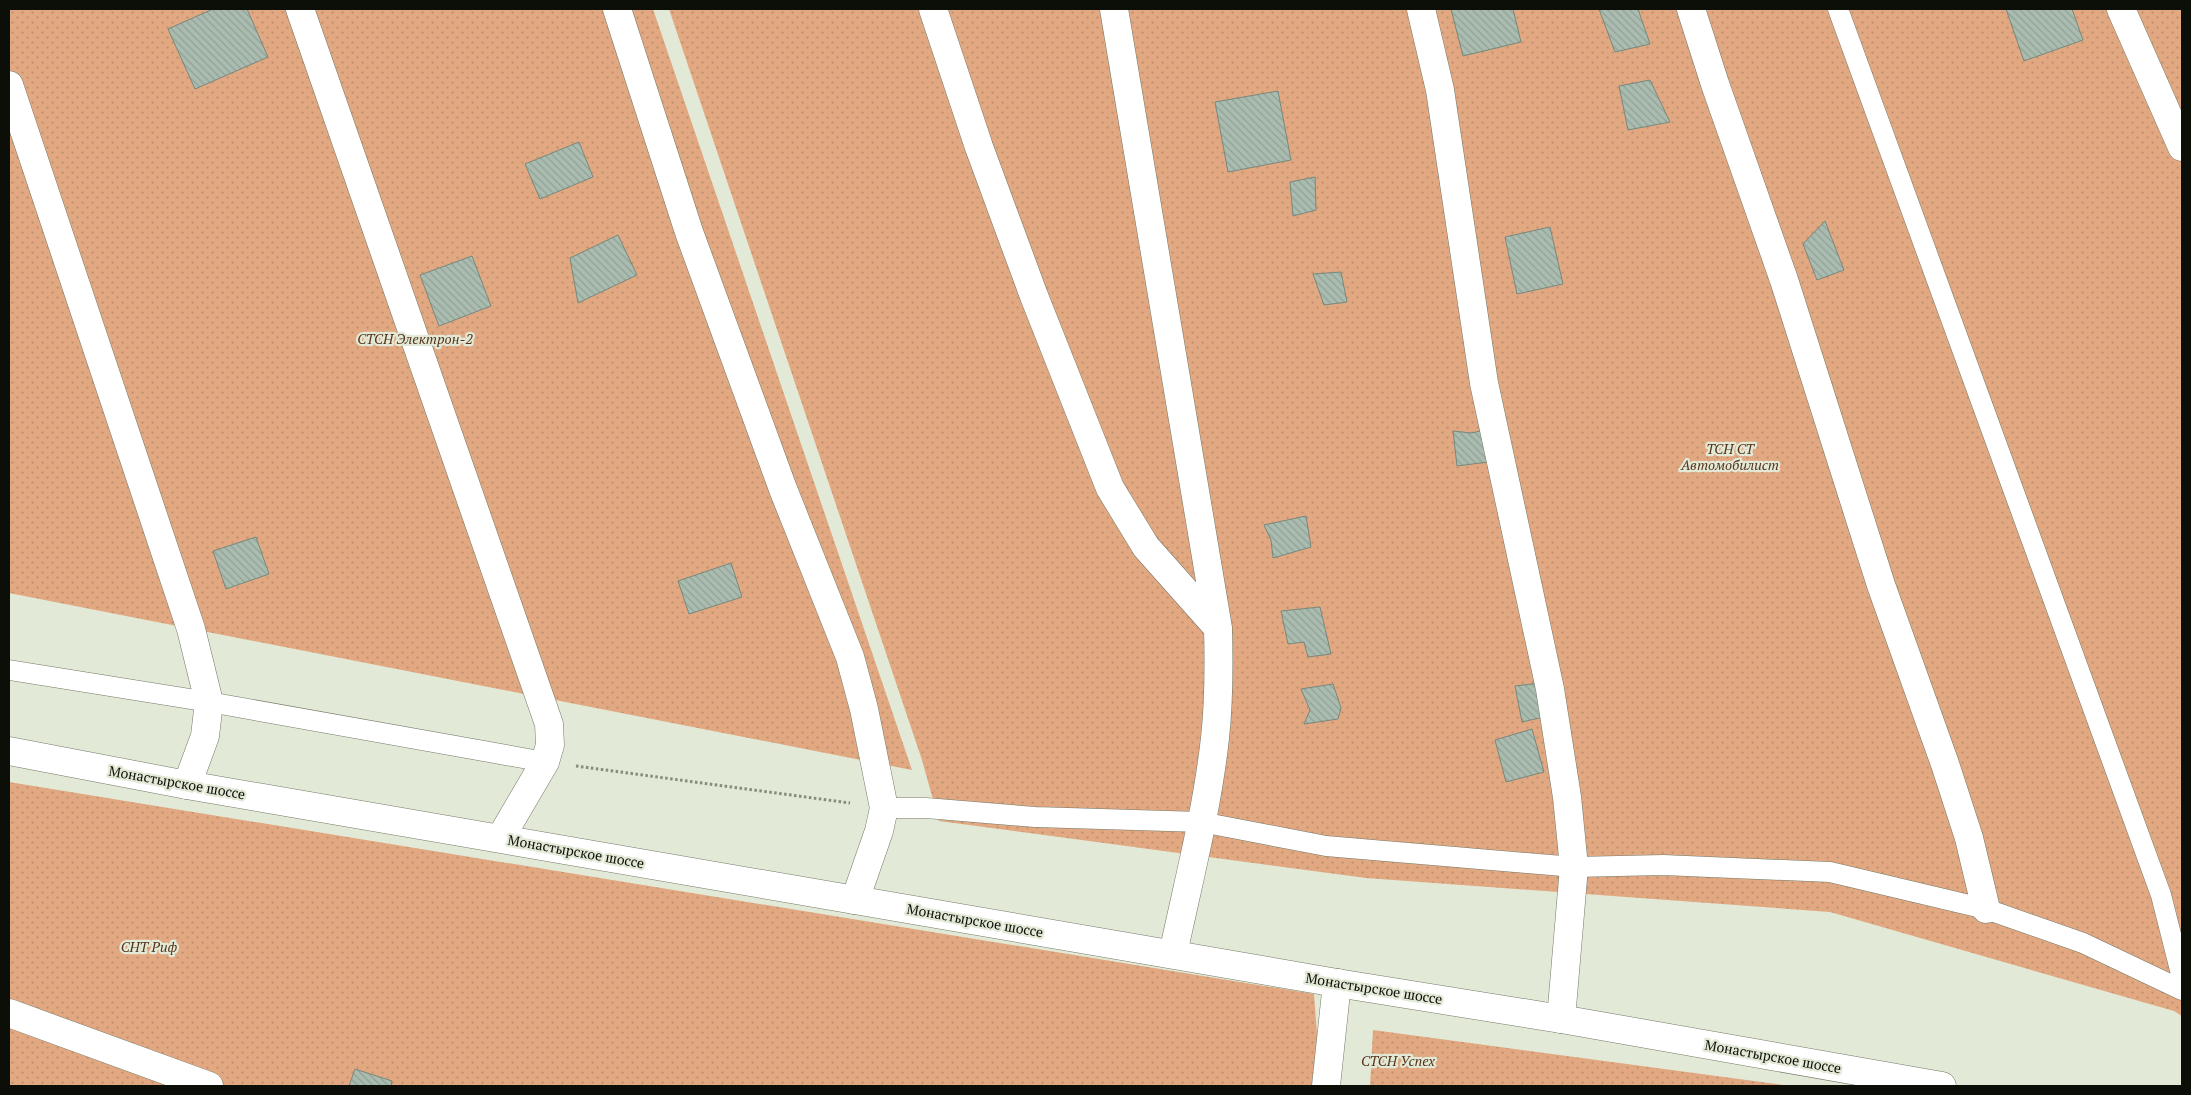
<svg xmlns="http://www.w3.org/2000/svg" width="2191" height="1095" viewBox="0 0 2191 1095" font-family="'PT Serif',serif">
<defs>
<pattern id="green-dots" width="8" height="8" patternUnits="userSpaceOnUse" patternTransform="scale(1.25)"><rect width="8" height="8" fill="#e1a881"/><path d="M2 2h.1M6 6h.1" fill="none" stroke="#c08f6e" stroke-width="1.8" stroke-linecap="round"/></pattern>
<pattern id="building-back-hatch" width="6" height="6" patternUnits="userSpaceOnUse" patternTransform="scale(1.25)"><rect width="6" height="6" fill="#aabcb0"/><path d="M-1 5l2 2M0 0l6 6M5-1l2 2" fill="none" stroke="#91a096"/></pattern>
</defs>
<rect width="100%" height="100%" fill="#e2e9d6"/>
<!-- green -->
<path fill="url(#green-dots)" d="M 9,9 L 653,9 L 912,770 L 9,593 Z
M 669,9 L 2182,9 L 2182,1016 L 2174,1011 L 1830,912 L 1366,878 L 939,821 L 922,760 Z
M 9,782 L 1314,994 L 1321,1086 L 9,1086 Z
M 1373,1030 L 1791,1086 L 1370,1086 Z"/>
<!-- building -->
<path fill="url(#building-back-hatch)" stroke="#77887c" d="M 213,9 L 247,9 L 268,57 L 195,89 L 168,29 Z
M 1451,9 L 1513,9 L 1521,42 L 1463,56 Z
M 1599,9 L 1638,9 L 1650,44 L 1615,52 Z
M 2006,9 L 2072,9 L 2083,40 L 2024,61 Z
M 1650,80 L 1670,122 L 1628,130 L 1619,86 Z
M 1278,91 L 1291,160 L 1228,172 L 1215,102 Z
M 579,142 L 593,177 L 540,199 L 525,164 Z
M 1315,177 L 1316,210 L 1293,216 L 1290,182 Z
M 1825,221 L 1844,270 L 1817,280 L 1803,244 Z
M 1550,227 L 1563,284 L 1517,294 L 1505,237 Z
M 618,235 L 637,275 L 578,303 L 570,258 Z
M 472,256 L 491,306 L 439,326 L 420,275 Z
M 1341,272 L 1347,302 L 1324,305 L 1313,274 Z
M 1485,430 L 1488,462 L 1457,466 L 1453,431 L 1471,433 Z
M 1306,516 L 1311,547 L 1273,558 L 1271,540 L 1264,525 Z
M 256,537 L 269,574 L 226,589 L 213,551 Z
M 731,563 L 742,597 L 689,614 L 678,581 Z
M 1320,607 L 1331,654 L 1308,657 L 1304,642 L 1288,644 L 1281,611 Z
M 1540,683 L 1544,717 L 1522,722 L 1515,686 Z
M 1333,684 L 1341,708 L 1338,719 L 1304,724 L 1310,710 L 1301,689 Z
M 1532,729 L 1544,772 L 1506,782 L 1495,740 Z
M 355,1069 L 392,1081 L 391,1086 L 349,1086 Z"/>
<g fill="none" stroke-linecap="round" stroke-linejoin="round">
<!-- lane casing -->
<g stroke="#747968" stroke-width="21">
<path id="lane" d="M 1838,9 L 2161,895 L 2182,978
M 9,670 L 209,702 L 545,762
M 884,808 L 926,808 L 1035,817 L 1201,822 L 1326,846 L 1574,867 L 1663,865 L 1830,872 L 1986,909 L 2083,943 L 2182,990"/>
</g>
<!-- street casing -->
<g stroke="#747968" stroke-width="29">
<path id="street" d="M 300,9 L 549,724 L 550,745 L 545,762 L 501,837
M 617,9 L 689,232 L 783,489 L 850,657 L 864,709 L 884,808 L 879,831 L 855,900
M 933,9 L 979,147 L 1034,296 L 1110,488 L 1146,547 L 1218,628
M 1114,9 L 1218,628 C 1219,665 1219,702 1215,738 C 1207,811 1188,883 1173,954
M 1421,9 L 1440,90 L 1484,383 L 1550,689 L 1567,797 L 1574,867 L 1561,1019
M 1691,9 L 1715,84 L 1784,280 L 1881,585 L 1945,764 L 1969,838 L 1986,909
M 2121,9 L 2182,147
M 9,85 L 191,629 L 209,702 L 205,736 L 187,785
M 9,1013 L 209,1086
M 1326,1086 L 1337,983"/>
</g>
<!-- secondary casing -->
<g stroke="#747968" stroke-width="29">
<path id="secondary" d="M 9,751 L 187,785 L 1337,983 L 1561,1019 L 1942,1086"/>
</g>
<!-- path -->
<path stroke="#868b7d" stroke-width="3" stroke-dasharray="2.5 2.5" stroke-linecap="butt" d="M 576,766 L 850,803"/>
<!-- lane -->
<use href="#lane" stroke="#fff" stroke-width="20"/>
<!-- street -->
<use href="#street" stroke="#fff" stroke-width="28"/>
<!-- secondary -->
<use href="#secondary" stroke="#fff" stroke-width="28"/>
</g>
<g text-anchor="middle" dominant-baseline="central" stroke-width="4.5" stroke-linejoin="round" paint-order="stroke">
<!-- park labels -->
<g font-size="14" font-style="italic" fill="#56331a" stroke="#e2e9d6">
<text x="415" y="338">СТСН Электрон-2</text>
<text x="1730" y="448">ТСН СТ<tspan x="1730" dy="16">Автомобилист</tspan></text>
<text x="149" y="946">СНТ Риф</text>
<text x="1398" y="1060">СТСН Успех</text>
</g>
<!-- street labels -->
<g font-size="14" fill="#0c0e08" stroke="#e2e9d6">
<text transform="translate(177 782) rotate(10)">Монастырское шоссе</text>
<text transform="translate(576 851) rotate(10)">Монастырское шоссе</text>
<text transform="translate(975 920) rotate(10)">Монастырское шоссе</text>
<text transform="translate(1374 988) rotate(9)">Монастырское шоссе</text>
<text transform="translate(1773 1056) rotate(10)">Монастырское шоссе</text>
</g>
</g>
<!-- border -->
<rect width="2191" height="1095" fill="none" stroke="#0c0e08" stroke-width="20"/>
</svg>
